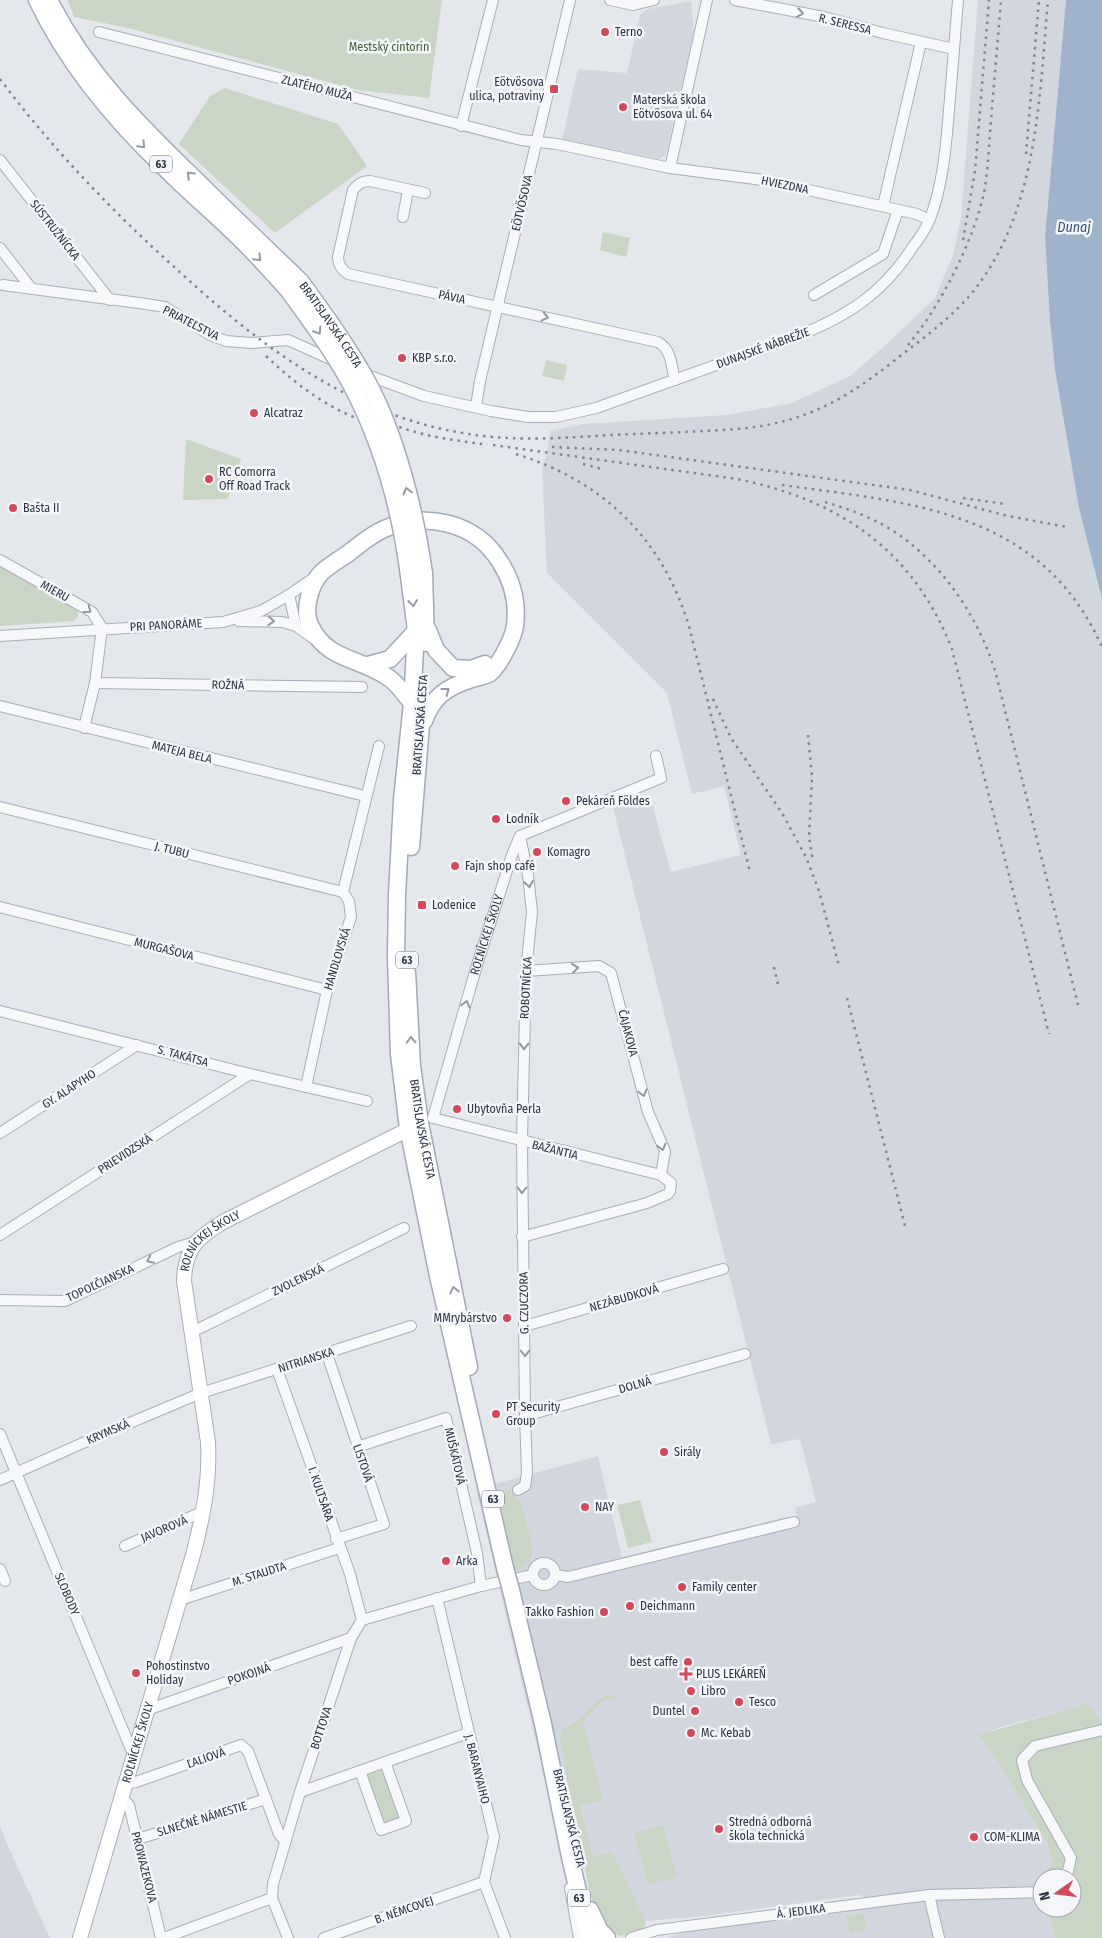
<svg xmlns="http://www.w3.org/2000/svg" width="1102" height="1938" viewBox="0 0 1102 1938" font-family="'Fira Sans Condensed',sans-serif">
<rect width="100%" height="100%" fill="#e4e7ec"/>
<!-- built -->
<path fill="#d2d6de" d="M 978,0 L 1066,0 L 1045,237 L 1050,321 L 1055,370 L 1079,508 L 1102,599 L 1102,1722 L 1086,1705 L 1004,1726 L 979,1735 L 992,1753 L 1047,1843 L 1052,1859 L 1044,1878 L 1042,1878 L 1042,1908 L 1048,1908 L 1055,1938 L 667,1938 L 678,1934 L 874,1901 L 859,1895 L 705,1916 L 646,1921 L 613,1852 L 593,1856 L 580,1806 L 553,1814 L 476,1489 L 598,1456 L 622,1557 L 788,1517 L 789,1520 L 797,1518 L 795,1508 L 816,1502 L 800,1439 L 771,1444 L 613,807 L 650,797 L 671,872 L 741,855 L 724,786 L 692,794 L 667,693 L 547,573 L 542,468 L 547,454 L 550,431 L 583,424 L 727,415 L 792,403 L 850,376 L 889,342 L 935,298 L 953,255 L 961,217 Z
M 691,1 L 694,32 L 666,154 L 660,159 L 562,140 L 578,69 L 627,73 L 640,15 L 648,9 Z
M 0,1826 L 7,1844 L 50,1938 L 0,1938 Z"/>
<!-- green -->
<path fill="#c9d6c5" d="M 68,0 L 442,0 L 429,98 L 358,90 L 128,28 L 74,17 Z
M 225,88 L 338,124 L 367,166 L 275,233 L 179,144 L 210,96 Z
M 603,232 L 630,238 L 626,257 L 600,250 Z
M 546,360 L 567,365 L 564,381 L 542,376 Z
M 186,439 L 241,459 L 228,499 L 183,500 Z
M 0,565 L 71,606 L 78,611 L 78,616 L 74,621 L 0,626 Z
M 506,1489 L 514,1493 L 523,1508 L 533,1550 L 530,1563 L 514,1571 L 498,1499 C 498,1493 500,1490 506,1489 Z
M 640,1500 L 652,1542 L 628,1548 L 617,1505 Z
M 611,1694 L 617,1698 L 616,1702 L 612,1697 L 599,1704 L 583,1722 L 603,1800 L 580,1806 L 593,1856 L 613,1852 L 646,1921 L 643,1932 L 620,1936 L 607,1931 L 599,1922 L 590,1894 L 560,1738 L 563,1730 L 578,1720 L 600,1698 Z
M 1087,1704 L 1102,1722 L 1102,1938 L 1055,1938 L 1048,1908 L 1072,1908 L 1072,1878 L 1044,1878 L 1052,1859 L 1047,1843 L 992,1753 L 978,1735 Z
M 384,1769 L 402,1818 L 385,1824 L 367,1775 Z
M 663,1825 L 677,1877 L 648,1884 L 634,1833 Z
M 863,1914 L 867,1929 L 850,1933 L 846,1916 Z"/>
<!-- water -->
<path fill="#9fb4cc" d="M 1066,0 L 1102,0 L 1102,599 L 1079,508 L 1055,370 L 1050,321 L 1045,237 Z"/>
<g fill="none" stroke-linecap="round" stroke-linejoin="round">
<!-- street casing -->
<g stroke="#a9aeb7" stroke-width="12">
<g id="street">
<path d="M 610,0 L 633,5 L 654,0"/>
<path d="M 735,0 L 824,17 L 883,33 L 954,49"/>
<path d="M 99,32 L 521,140 L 557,144 L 670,168 L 763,180 L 917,214 L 929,220"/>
<path d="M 461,126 L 493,0"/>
<path d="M 0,160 L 110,300"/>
<path d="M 670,168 L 707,0"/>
<path d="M 425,193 L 370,181 C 362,181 358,184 353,190 L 338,257 C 338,265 342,270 348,274 L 658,342 C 672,350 671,366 675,380"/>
<path d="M 883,206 L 921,42"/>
<path d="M 403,217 L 408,190"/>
<path d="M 0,248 L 31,288"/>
<path d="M 3,285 L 139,303 L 165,307 L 210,335 L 226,341 L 252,343 L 288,340 L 337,362"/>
<path d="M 814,295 L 883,254 L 898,210"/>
<path d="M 362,373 L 424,396 L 491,411 L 528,417 L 556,417 L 596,408 L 800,335 C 849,315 883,293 912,248 C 919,239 926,229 930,219 C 943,184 946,147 949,110 C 952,73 955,37 958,0"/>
<path d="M 476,406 L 480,381 L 570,0"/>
<path d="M 0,560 L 92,612 L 102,628"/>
<path d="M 289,595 L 296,626"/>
<path d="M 239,621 L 282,622 L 296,626 L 314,639"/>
<path d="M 0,636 L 223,622 L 261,611 L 289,595 L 315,577"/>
<path d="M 95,683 L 362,687"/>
<path d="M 0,706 L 365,796"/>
<path d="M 84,728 L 95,683 L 102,628"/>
<path d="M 0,807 L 343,892"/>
<path d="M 0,907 L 327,990"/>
<path d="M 526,971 L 599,966 L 611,973 L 648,1112 L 665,1151 L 661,1175"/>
<path d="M 0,1011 L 250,1074 L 367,1101"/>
<path d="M 306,1087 L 327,990 L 351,917 L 349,901 L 343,892 L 379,746"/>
<path id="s1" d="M 433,1118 L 477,965 L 512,855 L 520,836 L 661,778 L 656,756"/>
<path d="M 433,1118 L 661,1175 L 671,1183 L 670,1191 L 668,1194 L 647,1203 L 522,1237"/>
<path d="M 0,1133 L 137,1045"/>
<path d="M 0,1235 L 250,1074"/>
<path d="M 0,1300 L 65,1301 L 178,1247 L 195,1242"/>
<path d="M 525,1326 L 723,1269"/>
<path d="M 192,1332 L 404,1228"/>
<path d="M 327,1354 L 384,1524 L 336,1539"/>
<path d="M 277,1369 L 350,1574 L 362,1620"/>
<path d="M 525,1416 L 745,1354"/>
<path d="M 0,1434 L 133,1754"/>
<path d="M 357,1447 L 446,1418 L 477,1553 L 481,1586"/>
<path d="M 0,1480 L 94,1438 L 201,1393 L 411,1326"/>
<path d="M 518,1490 L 525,1486 L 527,1473 L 525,1416 L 522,1141 L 526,971 L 532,912 L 528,875 L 520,836"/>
<path d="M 125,1546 L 204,1511"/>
<circle cx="544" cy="1574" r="11"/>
<path d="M 0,1569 L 5,1581"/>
<path d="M 556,1575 L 568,1577 L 794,1522"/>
<path d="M 437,1598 L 494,1837 L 484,1882 L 505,1938"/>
<path d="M 180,1600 L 339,1548"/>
<path d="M 147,1710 L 351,1638"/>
<path d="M 360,1771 L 381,1830 L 406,1821 L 385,1762"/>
<path d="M 126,1784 L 136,1782 L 241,1745 L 248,1751 L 279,1834 L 285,1841"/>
<path d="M 300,1792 L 468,1733"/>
<path d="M 122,1798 L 129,1805 L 161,1938"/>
<path d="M 138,1839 L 266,1799"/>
<path d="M 1064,1878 L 1067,1875 L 1071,1858 L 1027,1780 L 1022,1760 L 1035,1746 L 1102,1730"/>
<path d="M 570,1888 L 579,1938"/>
<path d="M 929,1895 L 939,1938"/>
<path d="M 272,1898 L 288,1938"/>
<path d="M 164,1938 L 272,1898 L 273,1884 L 300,1792 L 351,1638 L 362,1620 L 481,1586 L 533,1575"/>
<path d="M 324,1938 L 484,1882"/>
<path d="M 631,1938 L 657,1930 L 929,1895 L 1042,1892"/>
</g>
</g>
<!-- secondary casing -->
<g stroke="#a9aeb7" stroke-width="16">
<g id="secondary">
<path id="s2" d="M 80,1938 L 193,1555 C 203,1517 210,1481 208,1442 L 184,1281 C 185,1248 197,1238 223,1222 L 417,1125"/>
</g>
</g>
<!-- primary casing -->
<g stroke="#a3abb8" stroke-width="19">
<g id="primary">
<path d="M 37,0 C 68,65 116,122 168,171 C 188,191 209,209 229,228 C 251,248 270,270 289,291"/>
<path d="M 49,0 C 86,73 139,125 197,181 C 231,215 266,248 301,282"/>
<path d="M 424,573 L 426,643"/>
<path d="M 409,576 L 416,631 L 412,703 L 402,800 L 397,895 L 396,956 L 399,1054 L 408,1128 L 438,1276 L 505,1568"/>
<path d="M 428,630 L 436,650 L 453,668 L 471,669 L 485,664"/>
<path d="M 368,665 L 390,659 L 416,631"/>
<path d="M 412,703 C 404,694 397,682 386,676 C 357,657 326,660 310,625 C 303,610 310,584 322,572 C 329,566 338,560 346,555 C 358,546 370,535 384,529 C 425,511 476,522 500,562 C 513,582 518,602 515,626 C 513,639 500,664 490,673 C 486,676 477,677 472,679 C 447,687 433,696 424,721"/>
<path d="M 411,847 L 423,700"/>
<path id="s3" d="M 407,972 L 412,1066 L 420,1123 L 469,1367"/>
<path d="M 511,1590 L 543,1724 L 570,1857 L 589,1938"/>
<path d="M 590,1910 L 600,1931 L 607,1938"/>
</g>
</g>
<!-- street -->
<use href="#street" stroke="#f7f8fa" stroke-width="10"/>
<!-- secondary -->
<use href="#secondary" stroke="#fff" stroke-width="14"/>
<!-- primary -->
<use href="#primary" stroke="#fff" stroke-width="16"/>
<!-- rail -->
<path stroke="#7d8696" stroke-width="2.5" stroke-dasharray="2.5 5" stroke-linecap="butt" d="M 0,79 C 51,147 109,208 172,265 C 254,341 349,415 463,433 C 512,442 562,438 611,435 C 654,433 696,432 738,429 C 804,423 845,400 895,360 C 922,339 950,319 972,293 C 1038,211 1039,100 1048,0
M 1026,154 L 1039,0
M 963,240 L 975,171 L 989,0
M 908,345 C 940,307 973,242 984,193 C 988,170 989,145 991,121 C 994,81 998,40 1001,0
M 266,356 C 304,392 340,417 392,430
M 352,404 C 366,411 379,419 394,425 C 422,436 452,440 482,444
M 493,445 L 737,479 C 840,500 913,550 952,649 L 1049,1034
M 552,447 L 619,450 L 910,490 L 1008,516 L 1067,527
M 516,454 C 603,481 662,538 689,626 L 750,872
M 583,464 L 602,469
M 782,485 C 911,503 1041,510 1102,647
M 963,498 L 1005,504
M 825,502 C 852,510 879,520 902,537 C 947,570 980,621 996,674 L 1078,1005
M 713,699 L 731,738 L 782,813 L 806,857 L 819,891 L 839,966
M 808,735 L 812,776 L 809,837 L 813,862
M 774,967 L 779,989
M 847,998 L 905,1226"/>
<!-- primary-bridge casing -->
<g stroke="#a3abb8" stroke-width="19" stroke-linecap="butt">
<g id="primary-bridge">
<path id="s4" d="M 301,282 C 325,315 349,348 368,383 C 396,435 416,514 424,573"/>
<path d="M 289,291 C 312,323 336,355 354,390 C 383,447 401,513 409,576"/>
<path d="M 505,1568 L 511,1590"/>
</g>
</g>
<!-- primary-bridge -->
<use href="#primary-bridge" stroke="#fff" stroke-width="16"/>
</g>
<!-- one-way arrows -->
<defs><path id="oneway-chevron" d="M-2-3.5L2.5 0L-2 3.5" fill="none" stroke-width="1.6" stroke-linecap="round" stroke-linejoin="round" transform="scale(1.25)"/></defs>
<g stroke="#9196a0">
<use href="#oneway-chevron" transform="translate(800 13) rotate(10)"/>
<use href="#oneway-chevron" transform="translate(545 317) rotate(13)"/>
<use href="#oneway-chevron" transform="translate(88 610) rotate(36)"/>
<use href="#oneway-chevron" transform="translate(271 621) rotate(3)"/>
<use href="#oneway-chevron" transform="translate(529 884) rotate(81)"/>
<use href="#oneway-chevron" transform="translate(575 968) rotate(-6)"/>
<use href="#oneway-chevron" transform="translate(466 1004) rotate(-74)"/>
<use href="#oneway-chevron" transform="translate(524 1046) rotate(91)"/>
<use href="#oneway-chevron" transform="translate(643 1093) rotate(75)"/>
<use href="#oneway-chevron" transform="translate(662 1147) rotate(75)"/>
<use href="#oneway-chevron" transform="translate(522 1190) rotate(90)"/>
<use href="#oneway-chevron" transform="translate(150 1260) rotate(154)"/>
<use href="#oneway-chevron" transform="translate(525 1353) rotate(90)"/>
</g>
<g stroke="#959aa2">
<use href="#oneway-chevron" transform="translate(142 145) rotate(46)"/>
<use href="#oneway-chevron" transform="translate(190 175) rotate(-136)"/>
<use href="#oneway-chevron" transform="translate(258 258) rotate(47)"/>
<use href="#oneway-chevron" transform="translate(318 331) rotate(57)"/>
<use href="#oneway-chevron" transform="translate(407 491) rotate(-105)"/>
<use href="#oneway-chevron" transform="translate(413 603) rotate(83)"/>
<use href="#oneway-chevron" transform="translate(446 691) rotate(-37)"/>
<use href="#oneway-chevron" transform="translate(411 1040) rotate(-93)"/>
<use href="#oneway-chevron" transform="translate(454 1290) rotate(-102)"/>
</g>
<!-- markers -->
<g fill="#d1495b" stroke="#f4f6f9" stroke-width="2">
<circle cx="605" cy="32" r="5"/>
<rect x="549" y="84" width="10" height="10" rx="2.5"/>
<circle cx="623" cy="107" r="5"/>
<circle cx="402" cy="358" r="5"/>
<circle cx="254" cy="413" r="5"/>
<circle cx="209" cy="479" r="5"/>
<circle cx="13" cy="508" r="5"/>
<circle cx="566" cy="801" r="5"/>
<circle cx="496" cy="819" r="5"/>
<circle cx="537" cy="852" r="5"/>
<circle cx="455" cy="866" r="5"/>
<rect x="417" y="900" width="10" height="10" rx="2.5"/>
<circle cx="457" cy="1109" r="5"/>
<circle cx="507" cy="1318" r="5"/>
<circle cx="496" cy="1414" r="5"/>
<circle cx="664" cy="1452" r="5"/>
<circle cx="585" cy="1507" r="5"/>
<circle cx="446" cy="1561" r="5"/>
<circle cx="682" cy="1587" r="5"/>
<circle cx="630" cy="1606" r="5"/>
<circle cx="604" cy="1612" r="5"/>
<circle cx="688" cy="1662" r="5"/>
<circle cx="136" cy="1673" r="5"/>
<path d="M683.5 1666.5h5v5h5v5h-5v5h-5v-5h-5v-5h5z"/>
<circle cx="691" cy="1691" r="5"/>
<circle cx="739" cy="1702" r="5"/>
<circle cx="695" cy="1711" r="5"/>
<circle cx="691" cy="1733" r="5"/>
<circle cx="719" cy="1829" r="5"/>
<circle cx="974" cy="1837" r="5"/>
</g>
<g text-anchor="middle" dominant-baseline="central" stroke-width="5" stroke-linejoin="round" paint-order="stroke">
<!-- shield labels -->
<g fill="#f4f6f9" stroke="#676e7b" stroke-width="1">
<rect x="150" y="155.5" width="22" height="17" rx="4"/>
<rect x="396" y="951.5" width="22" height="17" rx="4"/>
<rect x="482" y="1490.5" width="22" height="17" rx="4"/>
<rect x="568" y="1889.5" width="22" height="17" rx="4"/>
</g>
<g font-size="11" font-weight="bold" fill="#2b3445">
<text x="161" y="164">63</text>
<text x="407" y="960">63</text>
<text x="493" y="1499">63</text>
<text x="579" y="1898">63</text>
</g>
<!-- street labels -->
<g font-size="12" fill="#2b3445" stroke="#f4f6f9">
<text transform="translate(845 24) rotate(14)">R. SERESSA</text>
<text transform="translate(317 88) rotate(14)">ZLATÉHO MUŽA</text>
<text transform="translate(785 185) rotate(12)">HVIEZDNA</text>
<text transform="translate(522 203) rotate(-77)">EÖTVÖSOVA</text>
<text transform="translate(55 230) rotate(52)">SÚSTRUŽNÍCKA</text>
<text transform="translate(452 297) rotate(12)">PÁVIA</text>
<text transform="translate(191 323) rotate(27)">PRIATEĽSTVA</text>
<text stroke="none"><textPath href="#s4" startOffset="52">BRATISLAVSKÁ CESTA</textPath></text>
<text transform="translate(763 348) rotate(-20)">DUNAJSKÉ NÁBREŽIE</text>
<text transform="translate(55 591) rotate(29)">MIERU</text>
<text transform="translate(166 625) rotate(-3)">PRI PANORÁME</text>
<text transform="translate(228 685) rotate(1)">ROŽNÁ</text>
<text transform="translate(420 725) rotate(-86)">BRATISLAVSKÁ CESTA</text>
<text transform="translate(182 752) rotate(14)">MATEJA BELA</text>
<text transform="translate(172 850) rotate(14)">J. TUBU</text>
<text stroke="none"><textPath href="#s1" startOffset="191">ROĽNÍCKEJ ŠKOLY</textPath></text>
<text transform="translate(164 949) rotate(14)">MURGAŠOVA</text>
<text transform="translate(337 959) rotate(-73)">HANDLOVSKÁ</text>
<text transform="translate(526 988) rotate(-87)">ROBOTNÍCKA</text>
<text transform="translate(628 1033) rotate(76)">ČAJAKOVA</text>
<text transform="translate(183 1056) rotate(15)">S. TAKÁTSA</text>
<text transform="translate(69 1089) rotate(-33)">GY. ALAPYHO</text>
<text stroke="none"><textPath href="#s3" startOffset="158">BRATISLAVSKÁ CESTA</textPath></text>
<text transform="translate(555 1150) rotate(14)">BAŽANTIA</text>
<text transform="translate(125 1154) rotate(-33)">PRIEVIDZSKÁ</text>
<text stroke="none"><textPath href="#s2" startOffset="728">ROĽNÍCKEJ ŠKOLY</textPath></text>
<text transform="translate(298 1280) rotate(-26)">ZVOLENSKÁ</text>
<text transform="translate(100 1283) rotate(-25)">TOPOĽČIANSKA</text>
<text transform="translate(624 1298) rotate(-16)">NEZÁBUDKOVÁ</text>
<text transform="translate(524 1303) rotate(-91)">G. CZUCZORA</text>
<text transform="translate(306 1360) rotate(-18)">NITRIANSKA</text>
<text transform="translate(635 1385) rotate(-16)">DOLNÁ</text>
<text transform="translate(108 1432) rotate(-23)">KRYMSKÁ</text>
<text transform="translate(455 1456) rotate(77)">MUŠKÁTOVÁ</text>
<text transform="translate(363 1463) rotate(71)">LISTOVÁ</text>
<text transform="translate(321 1494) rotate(71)">I. KULTSÁRA</text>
<text transform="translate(164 1529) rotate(-23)">JAVOROVÁ</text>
<text transform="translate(259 1574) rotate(-18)">M. STAUDTA</text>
<text transform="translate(67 1594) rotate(67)">SLOBODY</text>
<text transform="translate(249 1674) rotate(-19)">POKOJNÁ</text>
<text transform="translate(321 1728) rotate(-72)">BOTTOVA</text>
<text stroke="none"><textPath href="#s2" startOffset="204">ROĽNÍCKEJ ŠKOLY</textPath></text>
<text transform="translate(206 1758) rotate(-19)">ĽALIOVÁ</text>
<text transform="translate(477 1769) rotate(76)">J. BARANYAIHO</text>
<text transform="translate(569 1818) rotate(76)">BRATISLAVSKÁ CESTA</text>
<text transform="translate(202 1819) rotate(-17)">SLNEČNÉ NÁMESTIE</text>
<text transform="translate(144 1867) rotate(76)">PROWAZEKOVA</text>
<text transform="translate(404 1910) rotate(-19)">B. NĚMCOVEJ</text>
<text transform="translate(801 1911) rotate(-7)">Á. JEDLIKA</text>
</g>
<!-- poi labels -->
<g font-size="12" fill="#2b3445" stroke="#f4f6f9" text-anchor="start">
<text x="615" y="32">Terno</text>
<text x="544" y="82" text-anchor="end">Eötvösova<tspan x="544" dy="14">ulica, potraviny</tspan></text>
<text x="633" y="100">Materská škola<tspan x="633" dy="14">Eötvösova ul. 64</tspan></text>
<text x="412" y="358">KBP s.r.o.</text>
<text x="264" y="413">Alcatraz</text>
<text x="219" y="472">RC Comorra<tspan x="219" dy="14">Off Road Track</tspan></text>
<text x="23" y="508">Bašta II</text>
<text x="576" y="801">Pekáreň Földes</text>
<text x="506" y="819">Lodník</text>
<text x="547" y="852">Komagro</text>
<text x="465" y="866">Fajn shop café</text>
<text x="432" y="905">Lodenice</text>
<text x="467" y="1109">Ubytovňa Perla</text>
<text x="497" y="1318" text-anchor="end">MMrybárstvo</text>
<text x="506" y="1407">PT Security<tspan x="506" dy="14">Group</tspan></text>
<text x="674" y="1452">Sirály</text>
<text x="595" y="1507">NAY</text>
<text x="456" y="1561">Arka</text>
<text x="692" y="1587">Family center</text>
<text x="640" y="1606">Deichmann</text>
<text x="594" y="1612" text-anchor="end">Takko Fashion</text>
<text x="678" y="1662" text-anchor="end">best caffe</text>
<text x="146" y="1666">Pohostinstvo<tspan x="146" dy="14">Holiday</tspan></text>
<text x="696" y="1674">PLUS LEKÁREŇ</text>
<text x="701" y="1691">Libro</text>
<text x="749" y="1702">Tesco</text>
<text x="685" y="1711" text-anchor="end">Duntel</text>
<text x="701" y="1733">Mc. Kebab</text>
<text x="729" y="1822">Stredná odborná<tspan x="729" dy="14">škola technická</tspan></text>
<text x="984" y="1837">COM-KLIMA</text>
</g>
<!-- park labels -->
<g font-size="12" fill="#3f6138" stroke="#f4f6f9">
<text x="389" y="47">Mestský cintorín</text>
</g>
<!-- water labels -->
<g font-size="14" font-style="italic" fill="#34527a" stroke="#f4f6f9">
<text x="1074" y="227">Dunaj</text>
</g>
</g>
<!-- north arrow -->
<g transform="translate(1057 1893) rotate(256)"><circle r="24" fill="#f4f6f9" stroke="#a4a8b1"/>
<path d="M0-4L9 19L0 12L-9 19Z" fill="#d1495b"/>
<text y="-8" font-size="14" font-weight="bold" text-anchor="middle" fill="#2b3445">N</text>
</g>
</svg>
